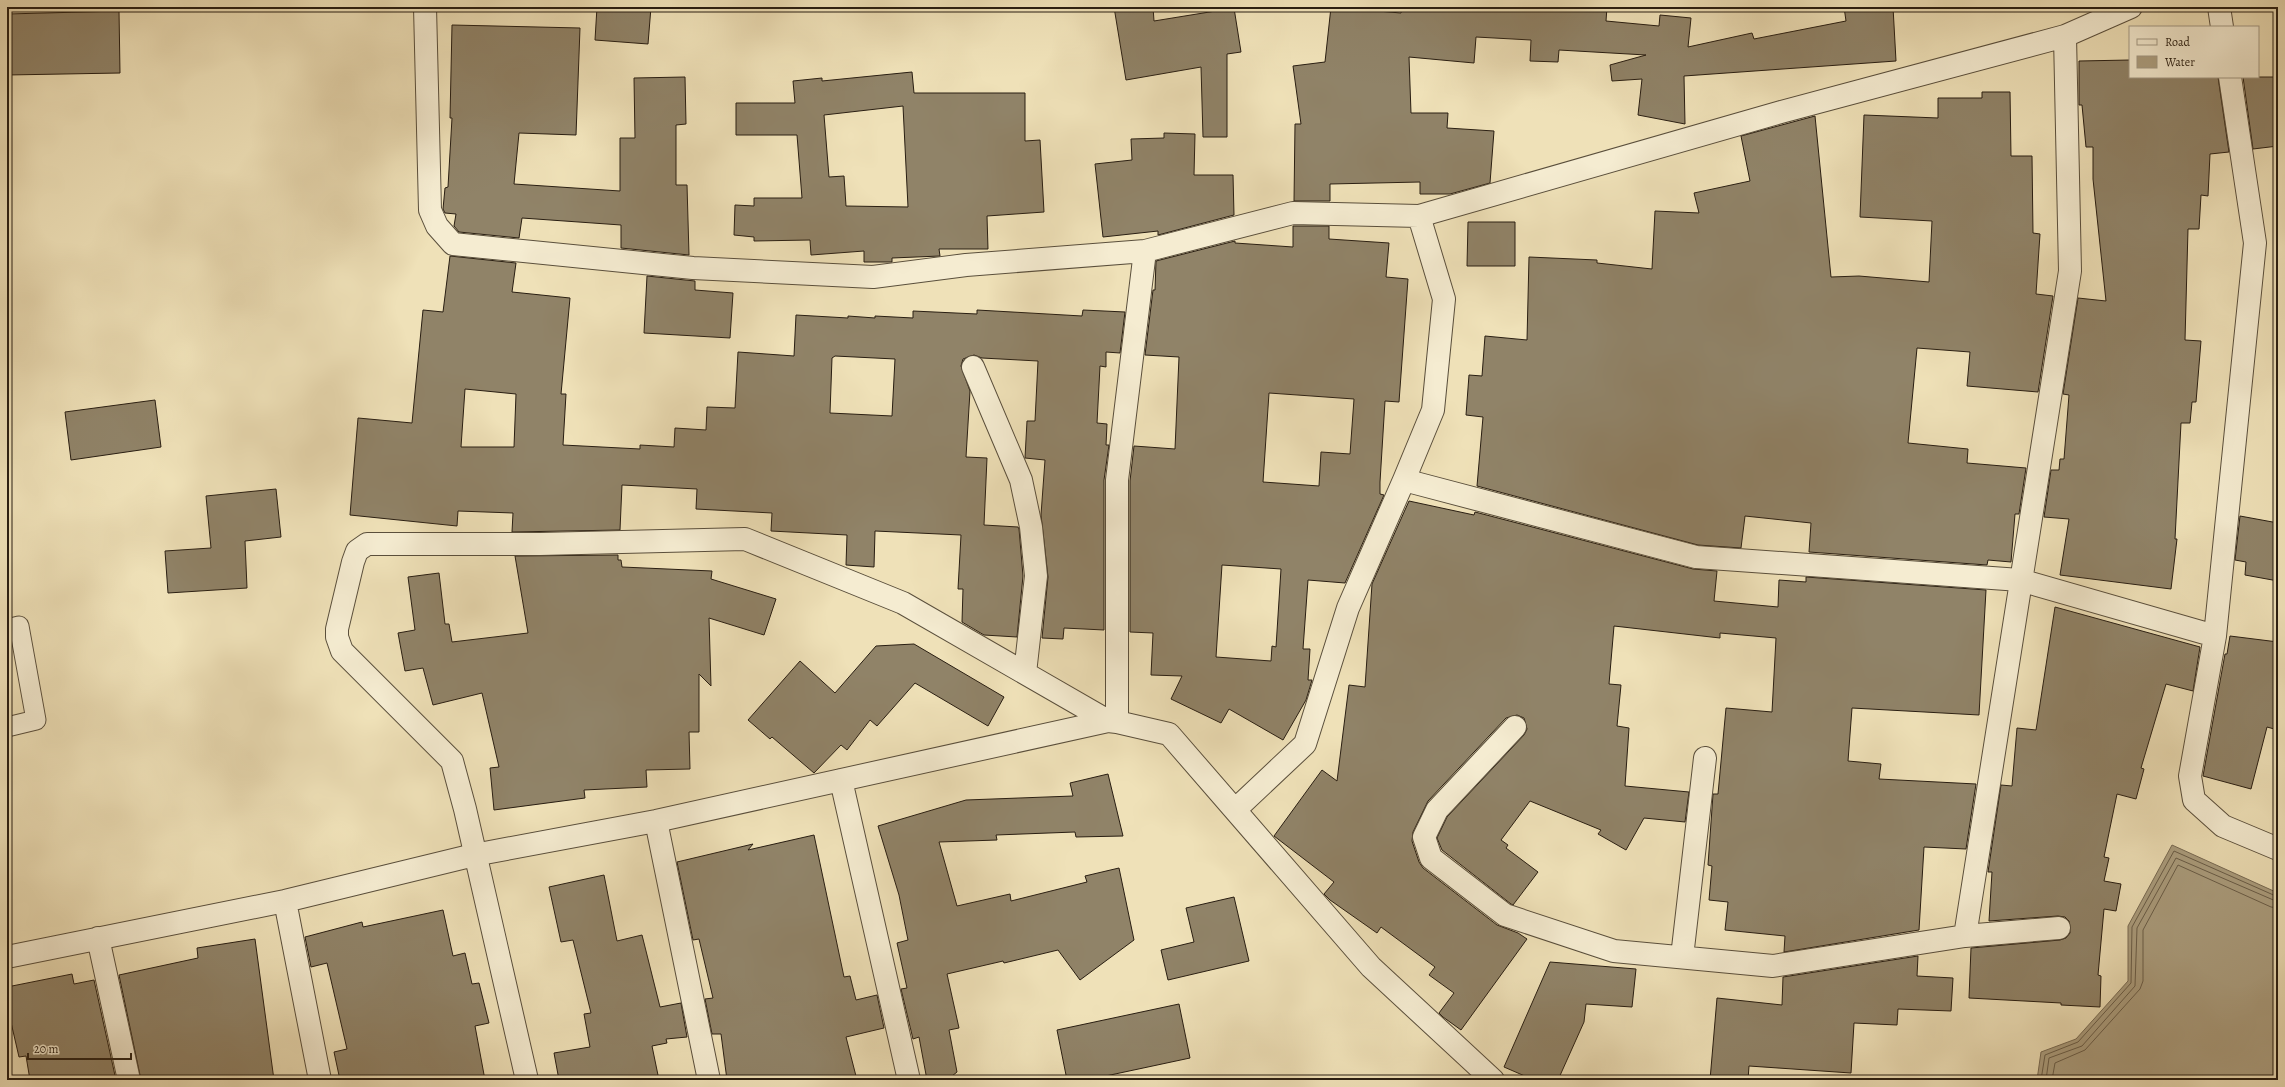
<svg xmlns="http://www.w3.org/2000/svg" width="2285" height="1087" viewBox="0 0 2285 1087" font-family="Alegreya,serif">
<rect width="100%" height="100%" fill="#efe1b8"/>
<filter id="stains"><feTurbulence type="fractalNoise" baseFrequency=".005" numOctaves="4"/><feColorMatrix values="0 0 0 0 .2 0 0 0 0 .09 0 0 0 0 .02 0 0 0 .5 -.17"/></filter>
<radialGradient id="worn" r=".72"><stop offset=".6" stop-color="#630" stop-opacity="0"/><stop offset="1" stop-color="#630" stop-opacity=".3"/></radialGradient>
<!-- water -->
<path fill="#ac9f80" stroke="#786b54" d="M 2172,845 L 2278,893 L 2278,1080 L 2037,1080 L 2041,1052 L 2076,1039 L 2128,981 L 2128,926 Z"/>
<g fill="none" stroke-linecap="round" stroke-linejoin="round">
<!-- shore -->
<path stroke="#6a5e49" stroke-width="1" d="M 2041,1080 L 2045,1055 L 2078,1042 L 2131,983 L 2132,927 L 2174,851 L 2278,897
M 2046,1080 L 2049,1058 L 2082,1046 L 2135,986 L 2137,928 L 2176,858 L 2278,902
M 2052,1080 L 2055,1063 L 2085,1050 L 2140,989 L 2143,981 L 2143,930 L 2178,865 L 2271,907 L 2278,908"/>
</g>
<!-- building -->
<path fill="#908368" stroke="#291e12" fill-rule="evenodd" d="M 597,7 L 651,7 L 648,44 L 595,40 Z
M 1114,7 L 1153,7 L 1154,21 L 1234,8 L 1241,52 L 1227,54 L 1227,137 L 1203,137 L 1201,67 L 1126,80 Z
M 1331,7 L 1401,13 L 1402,7 L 1607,7 L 1606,21 L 1659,26 L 1660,15 L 1691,18 L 1688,47 L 1752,33 L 1754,39 L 1846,21 L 1844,7 L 1893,7 L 1896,61 L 1684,76 L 1685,124 L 1638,115 L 1642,79 L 1612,81 L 1610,65 L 1646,55 L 1559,50 L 1558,62 L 1530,61 L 1531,40 L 1476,37 L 1474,63 L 1409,57 L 1411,113 L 1448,113 L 1447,128 L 1494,131 L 1490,183 L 1450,194 L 1420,194 L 1420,182 L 1330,184 L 1330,201 L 1294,201 L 1295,124 L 1301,124 L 1293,66 L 1325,62 Z
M 119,11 L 120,73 L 7,75 L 7,14 Z
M 452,25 L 580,28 L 576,135 L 519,133 L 514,184 L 620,191 L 620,138 L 635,138 L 634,78 L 685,77 L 686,124 L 676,125 L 676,185 L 687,185 L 689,255 L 621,248 L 621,225 L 522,218 L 519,238 L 459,232 L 454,226 L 456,214 L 445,213 L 443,209 L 445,188 L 448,187 L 452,118 L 450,118 Z
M 2130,60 L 2130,77 L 2218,77 L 2229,152 L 2210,154 L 2208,196 L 2201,195 L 2199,229 L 2188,229 L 2185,340 L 2201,341 L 2196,402 L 2192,402 L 2190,423 L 2181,423 L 2175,539 L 2177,539 L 2171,589 L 2060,575 L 2069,519 L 2044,517 L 2051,470 L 2059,470 L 2060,459 L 2064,459 L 2069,395 L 2063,394 L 2078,298 L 2106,301 L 2093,179 L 2093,147 L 2086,147 L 2082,105 L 2079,105 L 2079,61 Z
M 912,72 L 914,93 L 1025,93 L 1025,141 L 1040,140 L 1044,212 L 987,216 L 988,249 L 939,249 L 940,256 L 892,258 L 892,262 L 864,262 L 864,251 L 811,255 L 810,240 L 754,241 L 754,237 L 734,235 L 735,205 L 754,206 L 754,198 L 802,198 L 797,135 L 736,135 L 736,103 L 795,103 L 793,81 L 822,78 L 822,81 ZM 903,106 L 908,207 L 846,206 L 844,176 L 829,177 L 824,115 Z
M 2243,77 L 2278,77 L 2278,146 L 2253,149 Z
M 1982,92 L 2010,92 L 2011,156 L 2032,156 L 2033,233 L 2040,234 L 2036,294 L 2053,296 L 2038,392 L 1967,386 L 1970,352 L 1917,348 L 1908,443 L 1968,449 L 1967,463 L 2026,468 L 2019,514 L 2015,514 L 2011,562 L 1988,560 L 1987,565 L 1809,552 L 1811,523 L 1745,516 L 1741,548 L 1698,545 L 1477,486 L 1483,417 L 1466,415 L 1469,375 L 1482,376 L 1485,336 L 1527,340 L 1529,257 L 1597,260 L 1597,263 L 1652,269 L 1655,211 L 1699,213 L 1694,193 L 1750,181 L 1741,136 L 1815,116 L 1831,277 L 1859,276 L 1929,282 L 1932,221 L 1860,217 L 1864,115 L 1938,118 L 1938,98 L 1982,98 Z
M 1164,133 L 1195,134 L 1194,175 L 1233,175 L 1234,215 L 1158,235 L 1158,231 L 1103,237 L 1095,164 L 1132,160 L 1131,139 L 1164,138 Z
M 1468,222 L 1515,222 L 1515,266 L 1467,266 Z
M 1293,226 L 1329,226 L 1329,239 L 1389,243 L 1386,277 L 1408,279 L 1399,402 L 1385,401 L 1380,482 L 1380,494 L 1384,495 L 1345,583 L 1308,580 L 1303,649 L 1310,649 L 1308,680 L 1312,680 L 1306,700 L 1283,740 L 1229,709 L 1221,723 L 1171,699 L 1182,676 L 1151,675 L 1153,633 L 1130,632 L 1130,481 L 1134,446 L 1175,449 L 1179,357 L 1145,355 L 1153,290 L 1155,290 L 1156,261 L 1235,241 L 1235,243 L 1293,247 ZM 1269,393 L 1354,399 L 1350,454 L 1321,452 L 1319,486 L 1263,482 ZM 1222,565 L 1281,569 L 1276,647 L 1272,646 L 1271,661 L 1216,657 Z
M 450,256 L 516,263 L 512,292 L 570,298 L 561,394 L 566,394 L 563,445 L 640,449 L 640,445 L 674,447 L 675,428 L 706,430 L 707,407 L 735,408 L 738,352 L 794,356 L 796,315 L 848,318 L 848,316 L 875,318 L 875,316 L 913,318 L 913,311 L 977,314 L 977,310 L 1082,316 L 1083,310 L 1125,312 L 1120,353 L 1106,352 L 1106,367 L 1100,366 L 1097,423 L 1107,424 L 1106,445 L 1109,445 L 1104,480 L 1104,630 L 1064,628 L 1063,639 L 1042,638 L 1048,577 L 1041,515 L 1045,460 L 1025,458 L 1027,421 L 1035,421 L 1038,361 L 982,358 L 974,355 L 963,359 L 961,366 L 970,391 L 966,457 L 987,458 L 984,525 L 1018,527 L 1019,529 L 1023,576 L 1017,637 L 984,635 L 962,622 L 963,589 L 958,589 L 961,535 L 875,531 L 874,567 L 846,565 L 847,535 L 771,531 L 772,513 L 696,509 L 697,489 L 622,485 L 620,530 L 512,532 L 513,513 L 458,511 L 457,526 L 350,515 L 358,418 L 412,423 L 423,310 L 443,312 ZM 835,356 L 895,359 L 892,416 L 830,413 L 832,358 ZM 465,389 L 516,394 L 514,447 L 461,447 Z
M 647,276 L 695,281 L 695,290 L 733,293 L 730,338 L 644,333 Z
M 155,400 L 161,447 L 71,460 L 65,412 Z
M 276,489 L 281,537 L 245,541 L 247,588 L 168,593 L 165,551 L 211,548 L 206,496 Z
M 1409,501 L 1474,515 L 1475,512 L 1693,569 L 1717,571 L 1714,601 L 1778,607 L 1779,580 L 1806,582 L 1806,577 L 1986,590 L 1979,715 L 1852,708 L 1848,761 L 1881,764 L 1879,779 L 1976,784 L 1966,849 L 1924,847 L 1919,930 L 1784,952 L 1785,936 L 1725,930 L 1728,902 L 1709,900 L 1712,866 L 1708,865 L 1713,794 L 1718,794 L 1726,708 L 1772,712 L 1776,638 L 1720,633 L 1720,638 L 1614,626 L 1609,684 L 1621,685 L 1617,726 L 1629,728 L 1625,786 L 1689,792 L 1685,822 L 1644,818 L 1626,850 L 1598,834 L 1601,830 L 1530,801 L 1501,840 L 1508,845 L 1506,848 L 1538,872 L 1513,905 L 1511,904 L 1442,850 L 1437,838 L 1447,817 L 1524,735 L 1527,729 L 1524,718 L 1517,715 L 1506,718 L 1428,801 L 1413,832 L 1412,841 L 1419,862 L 1423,868 L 1497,925 L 1518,933 L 1527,939 L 1461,1030 L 1443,1017 L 1439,1013 L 1454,993 L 1429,975 L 1435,967 L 1381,927 L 1377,933 L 1330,900 L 1324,894 L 1334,882 L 1274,836 L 1322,770 L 1337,781 L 1349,685 L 1365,687 L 1372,584 Z
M 2240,516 L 2278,523 L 2278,581 L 2245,575 L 2246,562 L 2235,560 Z
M 618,555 L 618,560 L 621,560 L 622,567 L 712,571 L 711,579 L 776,599 L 764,635 L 709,618 L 711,686 L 699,674 L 699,732 L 689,732 L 690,769 L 646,770 L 647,787 L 584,790 L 585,798 L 494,810 L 490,768 L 499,767 L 482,693 L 433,705 L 423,668 L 405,671 L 398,633 L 415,630 L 408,577 L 439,573 L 445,624 L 449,624 L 452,642 L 528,633 L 515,556 Z
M 2055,607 L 2200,647 L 2193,691 L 2166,684 L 2141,768 L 2144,769 L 2136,799 L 2117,794 L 2104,857 L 2109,858 L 2104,881 L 2121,884 L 2116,911 L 2104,909 L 2098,975 L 2101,976 L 2100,1007 L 2061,1005 L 2061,1003 L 1969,998 L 1971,948 L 2060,940 L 2066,938 L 2070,933 L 2069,921 L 2065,917 L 2058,916 L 1989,921 L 1992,872 L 1988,872 L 2001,785 L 2012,786 L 2017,728 L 2036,730 Z
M 2230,636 L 2278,642 L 2275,693 L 2278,694 L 2278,730 L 2267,727 L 2251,789 L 2203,776 L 2225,654 L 2227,654 Z
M 914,644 L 1004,697 L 988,726 L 915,683 L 877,726 L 870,720 L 847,750 L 841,745 L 814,773 L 772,737 L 770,739 L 748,720 L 800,661 L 835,693 L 876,646 Z
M 1108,774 L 1123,836 L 1076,837 L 1075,832 L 996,835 L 997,840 L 939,842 L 957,906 L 1010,894 L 1011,901 L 1087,882 L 1085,876 L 1119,868 L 1134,940 L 1080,980 L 1058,950 L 1004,963 L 1003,961 L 947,974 L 959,1028 L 949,1030 L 957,1072 L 947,1080 L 927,1080 L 919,1037 L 913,1039 L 901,989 L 907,988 L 897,943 L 908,940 L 899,895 L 878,826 L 966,800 L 1073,796 L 1070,783 Z
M 814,835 L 844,977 L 850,976 L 856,1000 L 877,995 L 884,1028 L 846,1037 L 857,1080 L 727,1080 L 721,1034 L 712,1034 L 705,999 L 713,998 L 699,939 L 693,940 L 677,862 L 753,844 L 748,850 Z
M 604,875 L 617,941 L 642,935 L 660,1007 L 681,1003 L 687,1037 L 666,1039 L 667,1043 L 652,1046 L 659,1080 L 559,1080 L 554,1053 L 590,1047 L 584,1014 L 591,1013 L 573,940 L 561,942 L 549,887 Z
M 1234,897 L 1249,961 L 1168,980 L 1161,950 L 1194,942 L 1186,908 Z
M 443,910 L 453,956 L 465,953 L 472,984 L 479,983 L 489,1023 L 475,1026 L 485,1080 L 340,1080 L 334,1052 L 347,1049 L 327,963 L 311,967 L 305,937 L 362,922 L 363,927 Z
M 255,939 L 274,1080 L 141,1080 L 119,975 L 198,958 L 197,948 Z
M 1918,956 L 1917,976 L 1953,978 L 1951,1011 L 1898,1009 L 1897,1025 L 1854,1023 L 1851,1073 L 1749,1066 L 1748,1080 L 1710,1080 L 1717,998 L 1782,1005 L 1783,977 Z
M 1550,962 L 1636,969 L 1632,1007 L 1586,1004 L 1584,1022 L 1558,1080 L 1534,1080 L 1504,1067 Z
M 72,974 L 74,984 L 94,980 L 116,1080 L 30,1080 L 26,1056 L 19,1057 L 7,1005 L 7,987 Z
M 1179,1004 L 1190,1058 L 1087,1080 L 1067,1080 L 1057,1030 Z"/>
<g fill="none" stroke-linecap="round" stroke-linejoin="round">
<!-- service casing -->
<g stroke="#5a4f3c" stroke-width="21">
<path id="service" d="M 7,629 L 19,626 L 36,720 L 7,727"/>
</g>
<!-- minor casing -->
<g stroke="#5a4f3c" stroke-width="24">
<path id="minor" d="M 425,7 L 430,210 L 437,226 L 453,244 L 693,268 L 873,277 L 966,265 L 1145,251 L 1293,213 L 1419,216 L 1781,112 L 2065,36 L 2131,7
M 2219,7 L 2222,27
M 2230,77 L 2255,243 L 2215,636 L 2190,776 L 2194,800 L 2223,826 L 2278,849
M 1419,216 L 1444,299 L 1433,410 L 1404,480 L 1696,557 L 2020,580 L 2215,636
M 973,367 L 1021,480 L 1031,527 L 1036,576 L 1025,673
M 1117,722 L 1117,480 L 1145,251
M 1515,727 L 1437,810 L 1424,837 L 1431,858 L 1505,915 L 1614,951 L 1773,966 L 1965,936 L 2070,271 L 2065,36
M 841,780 L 909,1080
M 1236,809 L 1305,744 L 1348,608 L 1404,480
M 656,821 L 709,1080
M 285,901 L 320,1080
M 1965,936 L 2059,928
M 98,938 L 129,1080
M 7,957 L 285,901 L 474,855 L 656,821 L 1108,721 L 1117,722 L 1169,734 L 1371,967 L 1493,1080
M 1682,957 L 1705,758
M 527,1080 L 465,809 L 452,761 L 342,651 L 337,637 L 337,629 L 353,562 L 357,551 L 367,544 L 540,544 L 745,539 L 903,603 L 1108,721"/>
</g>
<!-- service -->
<use href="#service" stroke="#f5ecd1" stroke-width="19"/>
<!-- minor -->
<use href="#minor" stroke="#f5ecd1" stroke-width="22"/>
</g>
<!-- margin -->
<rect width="2285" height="1087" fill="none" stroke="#efe1b8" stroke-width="24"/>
<rect x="8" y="8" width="2269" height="1071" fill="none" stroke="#291e12" stroke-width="2"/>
<rect x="12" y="12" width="2261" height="1063" fill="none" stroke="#291e12"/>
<!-- legend -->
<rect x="2129" y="26" width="130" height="52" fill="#f5ecd1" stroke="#a39a85"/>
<rect x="2137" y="39" width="20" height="6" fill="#f5ecd1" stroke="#a39a85"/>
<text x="2165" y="46" font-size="12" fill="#291e12">Road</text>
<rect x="2137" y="56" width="20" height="12" fill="#ac9f80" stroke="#a39a85"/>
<text x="2165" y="66" font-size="12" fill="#291e12">Water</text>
<!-- scale -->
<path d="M28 1053v6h103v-6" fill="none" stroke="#291e12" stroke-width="2"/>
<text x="34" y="1053" font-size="12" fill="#291e12" stroke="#f5ecd1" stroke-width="3" paint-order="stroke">20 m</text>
<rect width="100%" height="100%" filter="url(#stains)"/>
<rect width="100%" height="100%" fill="url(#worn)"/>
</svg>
